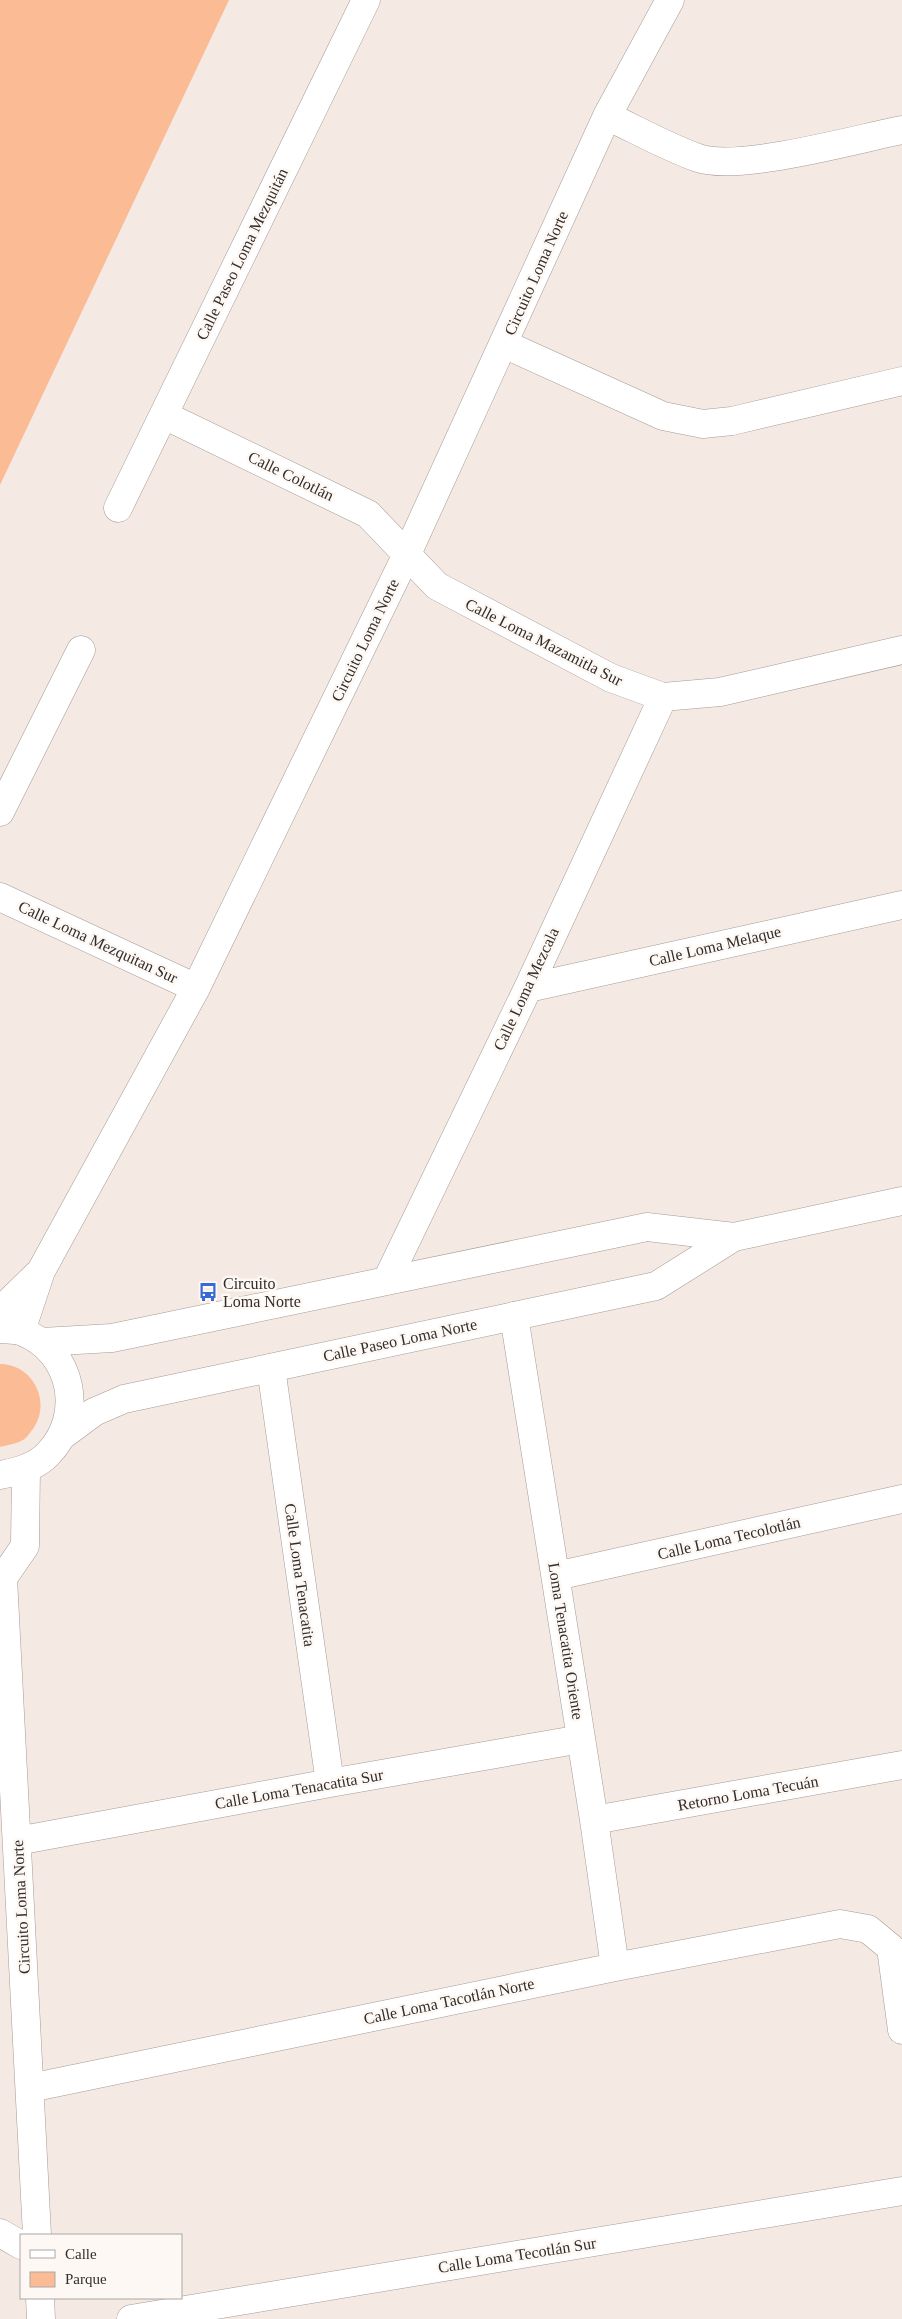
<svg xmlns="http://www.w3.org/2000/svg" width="902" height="2319" viewBox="0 0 902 2319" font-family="Georgia,serif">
<rect width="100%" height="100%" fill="#f4e9e3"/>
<!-- green -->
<path fill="#fabb95" d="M 0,0 L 229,0 L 0,485 Z
M 0,1364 C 33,1364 52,1402 33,1429 C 30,1432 27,1438 23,1440 C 16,1444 7,1445 0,1447 Z"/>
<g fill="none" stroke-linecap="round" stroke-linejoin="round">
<!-- street casing -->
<g stroke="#a59b96" stroke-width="29">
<path id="street" d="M 607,116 C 637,130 667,147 698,158 C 739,172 856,139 902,130
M 504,344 L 663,416 L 703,424 L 732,421 L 902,381
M 164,415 L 368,514 L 437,586 L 611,678 L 663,697 L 720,692 L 902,650
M 118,508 L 366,0
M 0,812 L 81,650
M 0,897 L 196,988
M 528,988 L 902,905
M 387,1280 L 528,988 L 663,697
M 0,1311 L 38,1274
M 514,1316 L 594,1820 L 615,1967
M 21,1331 L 41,1271 L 196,988 L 407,554 L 607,116 L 670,0
M 271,1368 L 330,1783
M 0,1574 L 3,1578 L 37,2235
M 556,1576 L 902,1499
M 3,1578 L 25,1546 L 26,1469
M 594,1820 L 902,1765
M 17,1841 L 330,1783 L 581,1739
M 30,2088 L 615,1967 L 840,1924 L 868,1929 L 891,1948 L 902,2030
M 0,2233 L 21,2245
M 40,2298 L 41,2319
M 131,2319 L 902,2191"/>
</g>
<!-- secondary casing -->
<g stroke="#a59b96" stroke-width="29">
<path id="secondary" d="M 0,1329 C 7,1330 16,1329 23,1332 C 73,1352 85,1416 48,1454 C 36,1467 17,1472 0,1475
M 42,1342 L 112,1338 L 647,1227 L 734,1237 L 902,1201
M 63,1435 L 94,1412 L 124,1399 L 656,1286 L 734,1237"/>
</g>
<!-- street -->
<use href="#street" stroke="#fff" stroke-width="28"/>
<!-- secondary -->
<use href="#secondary" stroke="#fff" stroke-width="28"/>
</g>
<!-- icons -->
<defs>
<g id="bus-bare" transform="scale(1.5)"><path d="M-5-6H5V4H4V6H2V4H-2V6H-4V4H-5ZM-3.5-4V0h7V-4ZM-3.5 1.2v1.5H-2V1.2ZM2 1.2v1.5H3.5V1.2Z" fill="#346ad9" stroke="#fef8f4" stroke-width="2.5" paint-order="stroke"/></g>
</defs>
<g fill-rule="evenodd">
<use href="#bus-bare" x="208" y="1292"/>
</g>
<g text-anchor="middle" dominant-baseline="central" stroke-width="5" stroke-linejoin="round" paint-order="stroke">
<!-- street labels -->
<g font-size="16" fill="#312d2b" stroke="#fef8f4">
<text transform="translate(242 254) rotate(-64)">Calle Paseo Loma Mezquitán</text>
<text transform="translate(536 273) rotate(-66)">Circuito Loma Norte</text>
<text transform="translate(291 476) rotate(26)">Calle Colotlán</text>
<text transform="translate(365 640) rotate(-64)">Circuito Loma Norte</text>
<text transform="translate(544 642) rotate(27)">Calle Loma Mazamitla Sur</text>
<text transform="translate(98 942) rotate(25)">Calle Loma Mezquitan Sur</text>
<text transform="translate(715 946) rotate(-13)">Calle Loma Melaque</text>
<text transform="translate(526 989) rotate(-65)">Calle Loma Mezcala</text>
<text transform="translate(400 1340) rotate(-12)">Calle Paseo Loma Norte</text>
<text transform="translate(729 1538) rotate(-13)">Calle Loma Tecolotlán</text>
<text transform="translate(300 1575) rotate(82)">Calle Loma Tenacatita</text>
<text transform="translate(566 1641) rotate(81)">Loma Tenacatita Oriente</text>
<text transform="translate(299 1789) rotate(-10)">Calle Loma Tenacatita Sur</text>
<text transform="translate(748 1793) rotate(-10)">Retorno Loma Tecuán</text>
<text transform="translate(21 1907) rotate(-93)">Circuito Loma Norte</text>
<text transform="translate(449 2001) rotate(-12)">Calle Loma Tacotlán Norte</text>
<text transform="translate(517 2255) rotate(-9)">Calle Loma Tecotlán Sur</text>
</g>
<!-- poi labels -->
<g font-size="16" fill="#312d2b" stroke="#fef8f4" text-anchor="start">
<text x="223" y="1283">Circuito<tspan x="223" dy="18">Loma Norte</tspan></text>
</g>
</g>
<!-- legend -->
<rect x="20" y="2234" width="162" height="65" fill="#fef8f4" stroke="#aca7a4"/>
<rect x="30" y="2250" width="25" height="8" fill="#ffffff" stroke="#aca7a4"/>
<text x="65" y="2259" font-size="15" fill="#312d2b">Calle</text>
<rect x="30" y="2272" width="25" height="15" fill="#fabb95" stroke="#aca7a4"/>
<text x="65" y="2284" font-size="15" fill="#312d2b">Parque</text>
</svg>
